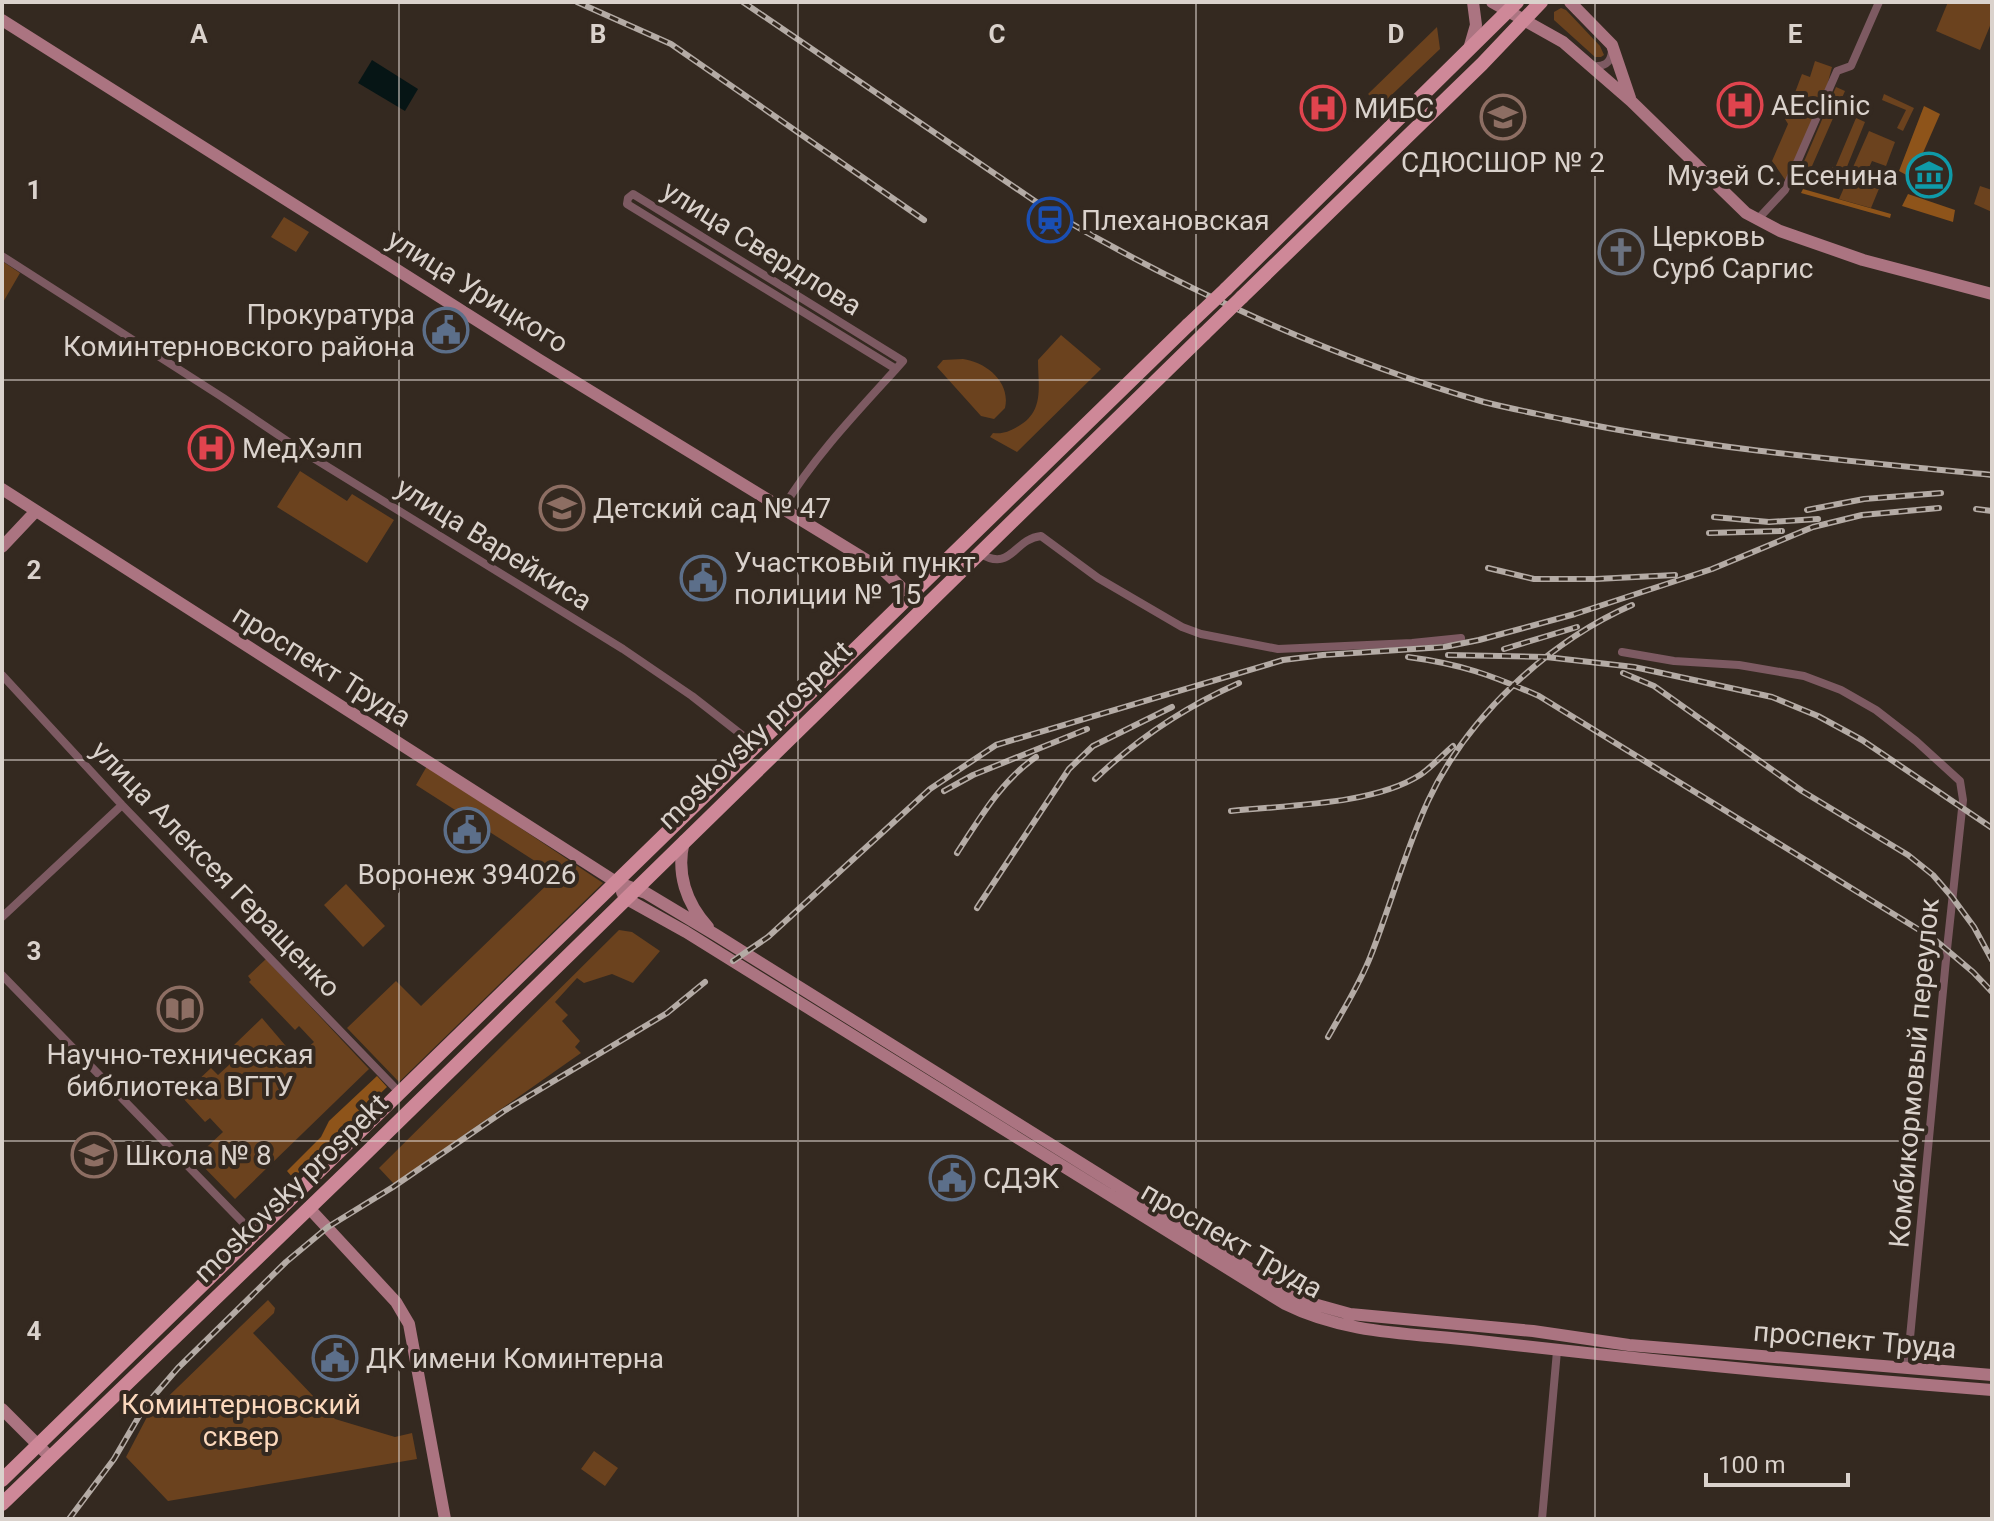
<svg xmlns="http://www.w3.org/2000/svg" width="1994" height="1521" viewBox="0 0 1994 1521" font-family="Roboto,sans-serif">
<rect width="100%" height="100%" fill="#342920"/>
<!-- green -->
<path fill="#6b421e" d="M 1948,2 L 1985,2 L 1992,5 L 1992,21 L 1980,50 L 1936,31 Z
M 1561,8 L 1566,10 L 1600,46 L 1604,55 L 1601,57 L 1595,57 L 1554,20 L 1554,12 Z
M 1437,27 L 1440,49 L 1381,105 L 1368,94 Z
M 1815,61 L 1832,67 L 1827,86 L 1786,181 L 1772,161 L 1788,124 L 1785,119 L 1802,74 L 1810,77 Z
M 1836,87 L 1845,91 L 1805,182 L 1797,178 Z
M 1884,94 L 1914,108 L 1903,131 L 1897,128 L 1906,110 L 1882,100 Z
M 1856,118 L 1865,122 L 1840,184 L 1827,178 L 1832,167 L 1835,168 Z
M 1869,131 L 1895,142 L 1886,166 L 1872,161 L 1867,172 L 1883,179 L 1871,208 L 1839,199 Z
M 1980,186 L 1992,190 L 1992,212 L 1974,204 Z
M 284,217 L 309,232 L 296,252 L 271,237 Z
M 2,261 L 20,273 L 2,304 Z
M 1061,335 L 1101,369 L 1017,452 L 990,437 L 993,433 C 1003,434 1008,432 1017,427 C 1045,412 1038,387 1038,360 Z
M 963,359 C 986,362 1011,382 1005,408 L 994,419 L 981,416 L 937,367 L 943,360 Z
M 300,471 L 347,501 L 352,494 L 394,520 L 367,563 L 277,507 Z
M 427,766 L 603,883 L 399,1082 L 347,1028 L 396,981 L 421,1006 L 553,879 L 538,863 L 416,785 Z
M 346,884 L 385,926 L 363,947 L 324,905 Z
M 619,930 L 632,932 L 660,951 L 633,983 L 612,974 L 584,983 L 577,978 L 555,1002 L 568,1015 L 562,1021 L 580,1041 L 575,1047 L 581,1053 L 394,1184 L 379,1168 Z
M 266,959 L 369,1069 L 235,1199 L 195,1158 L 223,1132 L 210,1118 L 205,1122 L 181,1096 L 211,1068 L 218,1075 L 241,1054 L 234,1045 L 262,1018 L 296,1058 L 314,1042 L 299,1026 L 295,1030 L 249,982 L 251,980 L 248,976 Z
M 268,1300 L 275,1308 L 274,1313 L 253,1333 L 335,1419 L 395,1437 L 412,1433 L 417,1459 L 168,1501 L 126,1457 L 147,1417 Z
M 594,1451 L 618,1468 L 605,1486 L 581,1469 Z"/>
<!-- forest -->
<path fill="#8e541a" d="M 1924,106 L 1940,114 L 1912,178 L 1899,171 Z
M 1803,189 L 1891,214 L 1890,218 L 1801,193 Z
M 1908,194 L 1955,210 L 1953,222 L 1902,206 Z
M 377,1076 L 387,1087 L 293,1178 L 287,1171 L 321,1137 L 329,1121 Z"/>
<!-- water -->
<path fill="#061515" d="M 372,60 L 418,89 L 405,111 L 358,83 Z"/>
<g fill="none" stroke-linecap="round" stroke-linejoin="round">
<!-- street -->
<path stroke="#7d5a62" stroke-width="8" d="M 1592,66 C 1603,67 1611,64 1612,51
M 1758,219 L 1785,190 L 1837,71 L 1851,66 L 1879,2
M 2,256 L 222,397 L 302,451 L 623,649 L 692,696 L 756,746
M 783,508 C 814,457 856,413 896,369 L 903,361 L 633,194 L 628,198 L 627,204 L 896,369
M 979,553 C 1012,573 1013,539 1041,536 L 1098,578 L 1182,627 L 1201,634 L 1278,649 L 1412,643 L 1461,638
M 1622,652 L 1674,661 L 1739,665 L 1804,676 L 1841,690 L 1876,710 L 1916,741 L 1960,781 L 1963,800 L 1947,949 L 1907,1369
M 2,675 L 122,805 L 400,1093
M 2,917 L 122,805
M 2,975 L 254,1234
M 1542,1519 L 1557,1351"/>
<!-- secondary -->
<path stroke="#ab7481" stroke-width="12" d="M 1492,2 L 1563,42 L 1631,101 L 1746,213 L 1780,231 L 1863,260 L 1992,294
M 1570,2 L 1612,45 L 1630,98
M 2,20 L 538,359 L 883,570 L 923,608
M 1469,49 L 1476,25 L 1473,2
M 2,489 L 616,882 L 646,893 L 716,935 L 1292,1295 L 1314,1304 L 1350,1314 L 1533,1331 L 1629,1345 L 1992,1375
M 2,547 L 36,511
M 684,841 C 676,873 686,903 708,927
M 622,892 L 625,898 L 686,932 L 1285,1304 C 1347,1335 1413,1333 1480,1341 C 1650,1361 1821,1377 1992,1390
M 309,1208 L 396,1302 L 409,1324 L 445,1519
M 2,1409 L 50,1457"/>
<!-- primary -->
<path stroke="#ce8898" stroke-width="14" d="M 1226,289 L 1517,2
M 1242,297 L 1482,64 L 1541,2
M 2,1480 L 1188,325
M 2,1504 L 359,1160 L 1204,334"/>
<!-- rail casing -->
<g stroke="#b4aba5" stroke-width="6">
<path id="rail" d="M 577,2 L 671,44 L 924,220
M 743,2 L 1048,210 C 1181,289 1335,359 1484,402 C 1511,409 1539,414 1567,420 C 1707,449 1849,461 1992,475
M 1976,509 L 1992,511
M 1807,510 L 1864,499 L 1941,493
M 1714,517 L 1769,522 L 1818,519
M 1709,533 L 1782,531
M 1488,568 L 1534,579 L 1596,579 L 1675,575
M 1504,649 L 1577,627
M 1448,655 L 1546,657 L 1634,667 L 1772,697 L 1818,716 L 1862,740 L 1992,828
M 1408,657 C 1461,664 1491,675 1539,696 L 1934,939 L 1973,972 L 1992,992
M 1623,673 L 1654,686 L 1802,791 L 1908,855 L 1933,875 L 1952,897 L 1974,927 L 1992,960
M 1095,779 C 1138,738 1185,707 1239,683
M 944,791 L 973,775 L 1087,729
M 1231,811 C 1287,805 1373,805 1420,775 C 1432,767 1442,755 1453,746
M 957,853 C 980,818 1001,781 1036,757
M 977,908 L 1069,769 L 1093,746 L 1172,707
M 733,961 L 768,937 L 930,789 L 996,745 L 1283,660 L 1323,655 L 1444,647 L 1479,640 L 1575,614 L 1712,569 L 1813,527 L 1862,515 L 1939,508
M 1328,1037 C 1343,1010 1360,984 1371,955 C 1391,904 1405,851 1428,801 C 1467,717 1548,642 1632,605
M 69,1519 L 114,1459 L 145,1406 L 178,1368 L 286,1262 L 328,1227 L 393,1187 L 504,1111 L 667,1013 L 705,982"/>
</g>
<!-- rail -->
<use href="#rail" stroke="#342920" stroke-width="3" stroke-dasharray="9" stroke-linecap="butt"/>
<!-- primary-bridge -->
<path stroke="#ce8898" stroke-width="14" d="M 1188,325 L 1226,289
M 1204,334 L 1242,297"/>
</g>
<!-- grid -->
<path fill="none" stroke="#dad2cc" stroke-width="2" stroke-opacity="0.55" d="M 399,2 L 399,1519M 798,2 L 798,1519M 1196,2 L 1196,1519M 1595,2 L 1595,1519M 2,380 L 1992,380M 2,760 L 1992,760M 2,1141 L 1992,1141"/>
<!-- icons -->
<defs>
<g id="hospital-ring" transform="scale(2.3)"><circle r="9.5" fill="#342920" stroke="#e0444e" stroke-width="1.5"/><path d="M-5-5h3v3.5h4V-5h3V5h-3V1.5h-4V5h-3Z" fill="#e0444e"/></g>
<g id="school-ring" transform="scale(2.3)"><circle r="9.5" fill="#342920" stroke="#8d6e63" stroke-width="1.5"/><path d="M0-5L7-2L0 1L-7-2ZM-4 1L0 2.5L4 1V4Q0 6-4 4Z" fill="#8d6e63"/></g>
<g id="museum-ring" transform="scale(2.3)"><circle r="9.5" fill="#342920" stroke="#0f9aa8" stroke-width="1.5"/><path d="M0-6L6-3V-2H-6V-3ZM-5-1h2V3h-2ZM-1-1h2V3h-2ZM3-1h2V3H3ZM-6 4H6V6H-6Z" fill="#0f9aa8"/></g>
<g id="station-ring" transform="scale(2.3)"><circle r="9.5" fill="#342920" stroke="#1a4fb4" stroke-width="1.5"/><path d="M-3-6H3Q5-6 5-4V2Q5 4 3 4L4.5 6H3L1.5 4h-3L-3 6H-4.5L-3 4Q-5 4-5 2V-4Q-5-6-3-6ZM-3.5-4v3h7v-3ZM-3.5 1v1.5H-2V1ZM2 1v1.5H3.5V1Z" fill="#1a4fb4"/></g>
<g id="church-ring" transform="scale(2.3)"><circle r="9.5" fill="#342920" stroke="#6b7280" stroke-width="1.5"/><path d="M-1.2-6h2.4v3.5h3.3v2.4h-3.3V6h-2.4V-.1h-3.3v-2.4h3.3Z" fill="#6b7280"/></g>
<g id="civic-ring" transform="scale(2.3)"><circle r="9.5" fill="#342920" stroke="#5c6f8a" stroke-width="1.5"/><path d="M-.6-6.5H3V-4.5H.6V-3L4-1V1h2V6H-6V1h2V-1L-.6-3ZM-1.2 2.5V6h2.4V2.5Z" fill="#5c6f8a"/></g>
<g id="library-ring" transform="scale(2.3)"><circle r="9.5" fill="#342920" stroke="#8d6e63" stroke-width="1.5"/><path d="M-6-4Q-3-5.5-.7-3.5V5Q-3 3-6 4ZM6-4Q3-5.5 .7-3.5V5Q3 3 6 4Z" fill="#8d6e63"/></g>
</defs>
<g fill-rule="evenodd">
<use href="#hospital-ring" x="1740" y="105"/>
<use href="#hospital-ring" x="1323" y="108"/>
<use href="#school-ring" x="1503" y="117"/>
<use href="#museum-ring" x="1929" y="175"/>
<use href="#station-ring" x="1050" y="220"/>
<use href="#church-ring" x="1621" y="252"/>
<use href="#civic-ring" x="446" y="330"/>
<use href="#hospital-ring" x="211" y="448"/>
<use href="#school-ring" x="562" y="508"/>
<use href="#civic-ring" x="703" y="578"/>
<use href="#civic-ring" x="467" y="830"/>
<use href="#library-ring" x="180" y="1009"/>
<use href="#school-ring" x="94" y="1155"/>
<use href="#civic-ring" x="952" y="1178"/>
<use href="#civic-ring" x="335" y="1358"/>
</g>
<g text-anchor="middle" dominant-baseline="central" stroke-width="8" stroke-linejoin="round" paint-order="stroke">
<!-- poi labels -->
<g font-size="28" fill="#dad2cc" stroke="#342920" text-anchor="start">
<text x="1771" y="105">AEclinic</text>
<text x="1354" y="108">МИБС</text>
<text x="1503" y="162" text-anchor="middle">СДЮСШОР № 2</text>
<text x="1898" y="175" text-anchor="end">Музей С. Есенина</text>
<text x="1081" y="220">Плехановская</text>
<text x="1652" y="236">Церковь<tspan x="1652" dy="32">Сурб Саргис</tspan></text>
<text x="415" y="314" text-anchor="end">Прокуратура<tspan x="415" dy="32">Коминтерновского района</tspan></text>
<text x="242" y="448">МедХэлп</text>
<text x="593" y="508">Детский сад № 47</text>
<text x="734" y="562">Участковый пункт<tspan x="734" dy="32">полиции № 15</tspan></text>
<text x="467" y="874" text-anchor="middle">Воронеж 394026</text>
<text x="180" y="1054" text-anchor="middle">Научно-техническая<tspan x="180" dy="32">библиотека ВГТУ</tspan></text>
<text x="125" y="1155">Школа № 8</text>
<text x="983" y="1178">СДЭК</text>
<text x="366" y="1358">ДК имени Коминтерна</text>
</g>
<!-- street labels -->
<g font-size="28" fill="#dad2cc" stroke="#342920">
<text transform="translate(762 248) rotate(32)">улица Свердлова</text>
<text transform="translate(478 291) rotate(32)">улица Урицкого</text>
<text transform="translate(494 544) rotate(32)">улица Варейкиса</text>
<text transform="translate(322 666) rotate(32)">проспект Труда</text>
<text transform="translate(755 735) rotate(-44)">moskovsky prospekt</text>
<text transform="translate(216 869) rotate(46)">улица Алексея Геращенко</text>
<text transform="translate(1914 1073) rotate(-85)">Комбикормовый переулок</text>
<text transform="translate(291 1188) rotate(-44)">moskovsky prospekt</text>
<text transform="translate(1232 1240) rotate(30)">проспект Труда</text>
<text transform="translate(1855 1340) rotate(5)">проспект Труда</text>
</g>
<!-- park labels -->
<g font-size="28" fill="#fbd8bc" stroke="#342920">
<text x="241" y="1404">Коминтерновский<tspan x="241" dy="32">сквер</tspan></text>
</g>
</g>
<g font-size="26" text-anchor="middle" font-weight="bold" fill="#dad2cc" stroke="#342920" stroke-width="8" stroke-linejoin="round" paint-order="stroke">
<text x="199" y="43">A</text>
<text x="598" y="43">B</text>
<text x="997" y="43">C</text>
<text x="1396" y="43">D</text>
<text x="1795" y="43">E</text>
<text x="34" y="199">1</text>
<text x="34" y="579">2</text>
<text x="34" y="960">3</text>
<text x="34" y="1340">4</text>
</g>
<!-- border -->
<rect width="1994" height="1521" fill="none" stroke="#dad2cc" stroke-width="8"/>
<!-- scale -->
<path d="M1706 1473v12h142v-12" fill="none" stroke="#dad2cc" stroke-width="4"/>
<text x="1718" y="1473" font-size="24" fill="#dad2cc" stroke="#342920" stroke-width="6" paint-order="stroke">100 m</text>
</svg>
